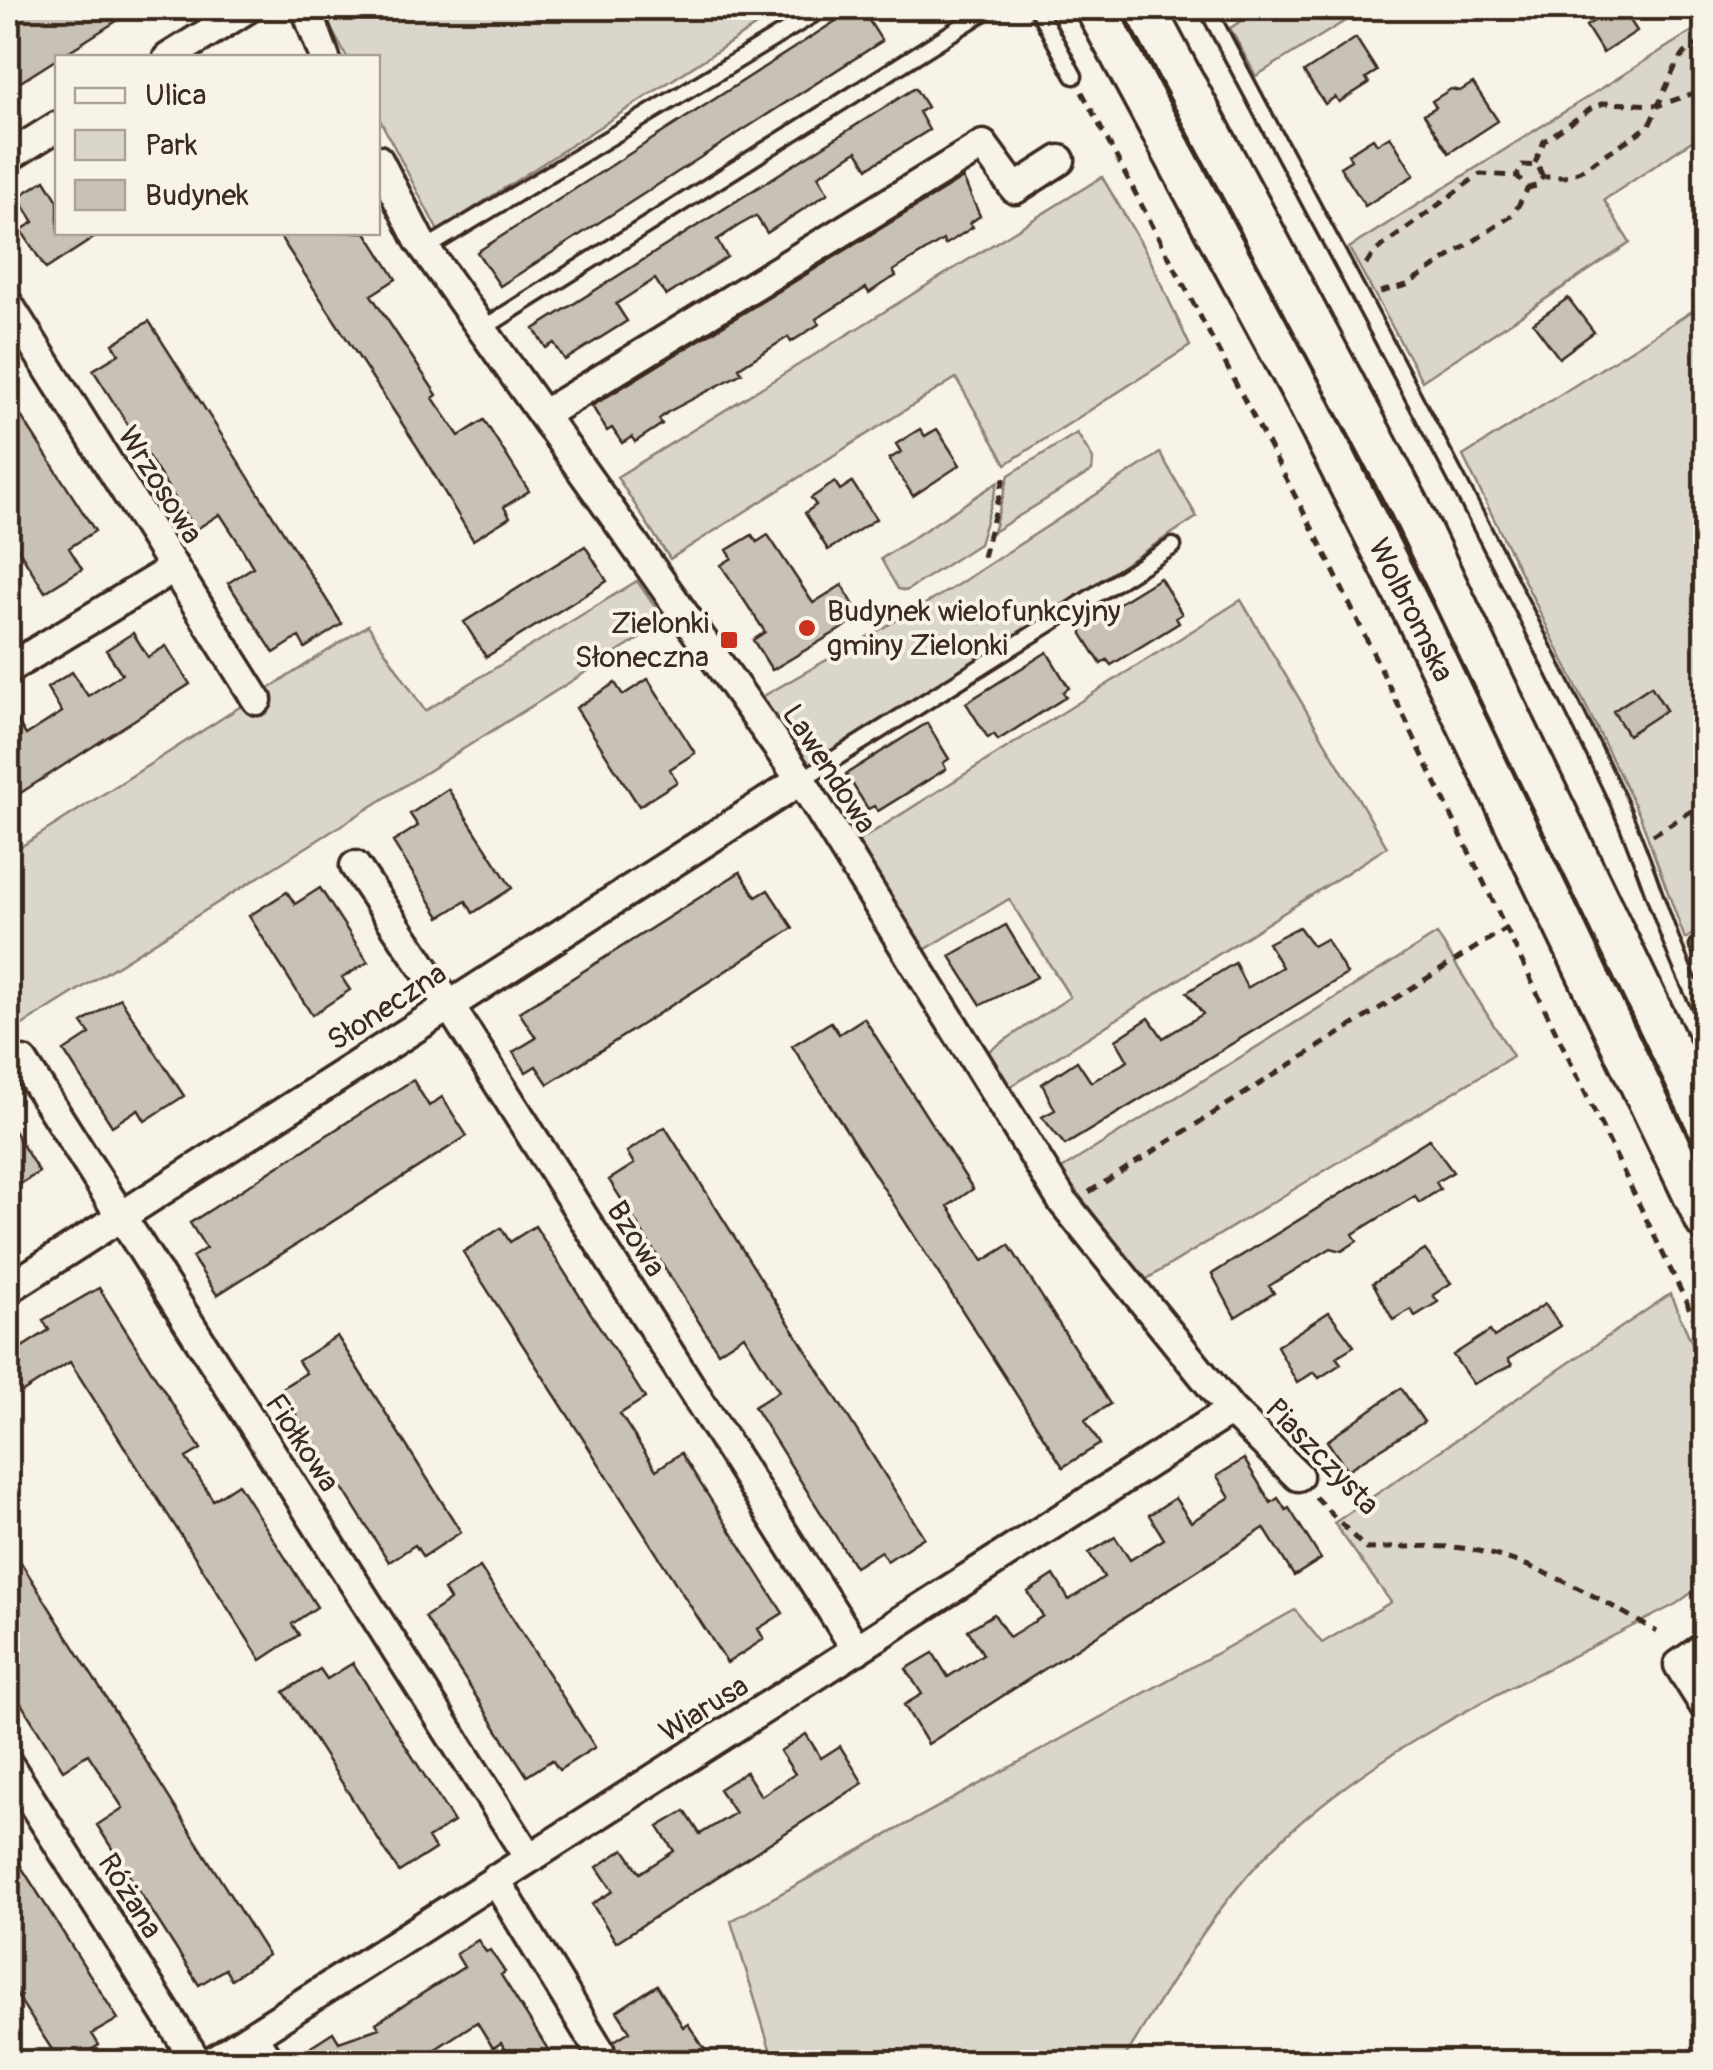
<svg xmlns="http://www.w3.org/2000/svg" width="1713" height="2070" viewBox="0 0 1713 2070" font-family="Pangolin,sans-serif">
<rect width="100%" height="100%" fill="#f7f3e8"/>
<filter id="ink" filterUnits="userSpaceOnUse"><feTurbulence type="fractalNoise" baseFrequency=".01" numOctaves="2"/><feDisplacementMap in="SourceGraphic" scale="20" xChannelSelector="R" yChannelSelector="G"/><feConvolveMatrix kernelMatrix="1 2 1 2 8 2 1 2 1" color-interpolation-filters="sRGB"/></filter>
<g filter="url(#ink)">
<!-- green -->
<path fill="#dbd6cb" stroke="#8b8074" stroke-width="2.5" d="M 784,8 L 438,231 L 378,116 L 378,58 L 347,57 L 320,9 Z
M 1117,8 L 1127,8 L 1444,612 L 1705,1158 L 1705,1179 L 1435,613 Z
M 1263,8 L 1366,8 L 1256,76 L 1230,28 Z
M 1705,23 L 1705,132 L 1604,200 L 1630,243 L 1422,381 L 1349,248 Z
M 1102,177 L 1148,255 L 1190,346 L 1006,464 L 956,378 L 670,559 L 617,477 Z
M 1705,303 L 1706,926 L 1685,939 L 1640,816 L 1463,456 Z
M 1077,433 L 1093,459 L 1092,471 L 993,532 L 1009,475 Z
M 1160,453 L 1197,517 L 811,770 L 762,697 L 951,589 Z
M 998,482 L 979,544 L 906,591 L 898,589 L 881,559 Z
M 637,581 L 666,622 L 8,1034 L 8,855 L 368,625 L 425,711 Z
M 1241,600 L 1387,847 L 1010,1087 L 983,1055 L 1070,997 L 1009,899 L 921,952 L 859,841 Z
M 1437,934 L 1513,1056 L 1145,1280 L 1060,1170 Z
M 1670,1294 L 1705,1372 L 1705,1583 L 1676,1604 C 1541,1675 1384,1738 1275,1846 C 1212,1908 1168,1988 1122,2062 L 774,2062 L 731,1921 L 1295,1610 L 1322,1643 L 1391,1602 L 1334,1523 Z"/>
<!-- building -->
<path fill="#c8c1b6" stroke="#3b2a1e" stroke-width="2.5" d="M 8,8 L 137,8 L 8,90 Z
M 856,8 L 861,8 L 882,41 L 500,286 L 477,252 Z
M 1615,8 L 1622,8 L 1637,31 L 1603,53 L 1586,26 Z
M 1356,38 L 1377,71 L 1366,78 L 1369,83 L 1339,102 L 1335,97 L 1325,104 L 1304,72 Z
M 1473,83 L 1498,121 L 1449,153 L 1424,114 L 1436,107 L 1432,101 L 1451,89 L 1460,91 Z
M 915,88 L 927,107 L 919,112 L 929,130 L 868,168 L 857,151 L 818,176 L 828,193 L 767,233 L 756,216 L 738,226 L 717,240 L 727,257 L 666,296 L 655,279 L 616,304 L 627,321 L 565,360 L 554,343 L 546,348 L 534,329 Z
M 1390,136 L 1414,175 L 1365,206 L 1340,167 L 1351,160 L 1348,154 L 1373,138 L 1377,144 Z
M 963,178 L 980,216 L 970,223 L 973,227 L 945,245 L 943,240 L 893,271 L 896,276 L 882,284 L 869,293 L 866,288 L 816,319 L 819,324 L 791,342 L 788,337 L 739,368 L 742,373 L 668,412 L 659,419 L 662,424 L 635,442 L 632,437 L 622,443 L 612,428 L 607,431 L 592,406 Z
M 45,180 L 58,201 L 58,232 L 103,232 L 46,269 L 21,230 L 34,222 L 18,197 Z
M 277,232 L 366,232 L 396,279 L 371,295 L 437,395 L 433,398 L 459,436 L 484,420 L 529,491 L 504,507 L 510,517 L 473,540 L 418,448 Z
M 1568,298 L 1594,332 L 1559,358 L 1533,323 Z
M 149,321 L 342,624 L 305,648 L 299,637 L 274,653 L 228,583 L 253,567 L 237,540 L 220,514 L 195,530 L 93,370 L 119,354 L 113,344 Z
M 21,416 L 95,531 L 69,548 L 82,569 L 45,592 L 8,533 L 8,425 Z
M 920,429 L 925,436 L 937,429 L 960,465 L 913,496 L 889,459 L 901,452 L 896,444 Z
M 835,482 L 840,490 L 852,482 L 876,519 L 828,550 L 805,513 L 816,505 L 811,498 Z
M 752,535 L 757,542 L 768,535 L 813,603 L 842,585 L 861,617 L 772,670 L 753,640 L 765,632 L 721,565 L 732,558 L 727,550 Z
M 585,546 L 607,581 L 486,657 L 464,622 Z
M 1160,578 L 1182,614 L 1176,618 L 1179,623 L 1111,665 L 1107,660 L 1101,664 L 1082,634 L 1082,626 Z
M 133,633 L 148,657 L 166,646 L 190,684 L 8,801 L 8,706 L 26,735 L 62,712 L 47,688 L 72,672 L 88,696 L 122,674 L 106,650 Z
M 1047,652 L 1069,688 L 1063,692 L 1066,697 L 998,740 L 994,734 L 988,738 L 966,703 Z
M 648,679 L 695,753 L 670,769 L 677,782 L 639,806 L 576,708 L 615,683 L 623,695 Z
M 1651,686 L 1666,710 L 1628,735 L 1613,711 Z
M 927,723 L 949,759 L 943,763 L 946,769 L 878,811 L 874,806 L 868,809 L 846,774 Z
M 448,789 L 512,888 L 473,913 L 466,901 L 440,917 L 393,842 L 418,826 L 410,814 Z
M 740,872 L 756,897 L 768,890 L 793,928 L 548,1084 L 536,1066 L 526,1072 L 513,1052 L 536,1038 L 519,1012 Z
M 320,888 L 368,962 L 342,978 L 350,990 L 312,1015 L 249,916 L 287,892 L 295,904 Z
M 1006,925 L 1037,977 L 981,1005 L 950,956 Z
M 1299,927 L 1313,946 L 1326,939 L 1347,974 L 1065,1145 L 1042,1117 L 1055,1110 L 1042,1084 L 1077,1061 L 1091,1082 L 1128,1061 L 1116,1040 L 1149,1018 L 1163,1038 L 1203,1014 L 1187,992 L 1235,963 L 1247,988 L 1282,967 L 1268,943 Z
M 120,998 L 184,1096 L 145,1121 L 138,1109 L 112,1126 L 64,1051 L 90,1034 L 82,1023 Z
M 864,1018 L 973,1189 L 948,1206 L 966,1234 L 983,1261 L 1009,1245 L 1110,1404 L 1085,1420 L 1100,1444 L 1063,1467 L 792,1046 L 831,1022 L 839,1034 Z
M 413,1080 L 429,1106 L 442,1097 L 467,1136 L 217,1295 L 192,1257 L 206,1248 L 190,1223 Z
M 8,1121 L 39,1172 L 8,1192 Z
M 665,1127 L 924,1537 L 887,1561 L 881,1551 L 855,1567 L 754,1407 L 779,1391 L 752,1348 L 744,1335 L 718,1352 L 609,1180 L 634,1164 L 627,1152 Z
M 1429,1139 L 1453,1172 L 1436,1182 L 1440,1189 L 1419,1203 L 1415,1196 L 1353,1234 L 1357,1241 L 1342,1251 L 1331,1248 L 1269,1286 L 1274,1293 L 1235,1317 L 1212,1274 Z
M 535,1226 L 645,1398 L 620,1414 L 656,1470 L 681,1453 L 783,1613 L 758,1629 L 764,1639 L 727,1663 L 463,1252 L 501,1228 L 510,1242 Z
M 1425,1250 L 1451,1283 L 1433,1295 L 1438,1302 L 1415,1316 L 1411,1309 L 1393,1320 L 1373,1283 Z
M 99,1288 L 201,1449 L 186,1458 L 213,1500 L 238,1484 L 317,1607 L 292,1624 L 299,1635 L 261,1660 L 70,1362 L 21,1393 L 8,1371 L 8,1356 L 49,1330 L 43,1320 Z
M 1545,1304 L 1560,1326 L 1508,1359 L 1512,1365 L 1473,1384 L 1453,1355 L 1490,1331 L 1494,1337 Z
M 1329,1312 L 1354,1346 L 1336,1357 L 1341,1364 L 1319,1378 L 1314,1372 L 1297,1383 L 1277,1346 Z
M 337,1336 L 461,1532 L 423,1557 L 415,1545 L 389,1562 L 280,1389 L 306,1373 L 298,1361 Z
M 1401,1388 L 1424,1422 L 1347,1470 L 1327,1441 Z
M 1244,1459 L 1271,1503 L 1278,1498 L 1286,1510 L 1289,1508 L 1321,1559 L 1294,1576 L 1264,1528 L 928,1744 L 904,1705 L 922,1694 L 906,1669 L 933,1653 L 948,1677 L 983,1654 L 968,1630 L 994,1614 L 1009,1637 L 1043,1616 L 1028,1592 L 1054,1575 L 1069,1600 L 1104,1577 L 1089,1553 L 1115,1537 L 1130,1560 L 1164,1539 L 1149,1515 L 1175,1498 L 1191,1522 L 1230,1497 L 1217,1476 Z
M 8,1542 L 268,1955 L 231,1979 L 225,1969 L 199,1985 L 97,1825 L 123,1808 L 88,1754 L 63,1770 L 8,1683 Z
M 480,1567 L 595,1747 L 559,1770 L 552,1760 L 527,1776 L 425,1617 L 450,1600 L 444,1590 Z
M 353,1663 L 454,1822 L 428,1838 L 435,1849 L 399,1872 L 284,1692 L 320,1669 L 327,1679 Z
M 806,1734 L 821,1758 L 840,1746 L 863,1783 L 616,1942 L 592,1904 L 613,1891 L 597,1867 L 624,1849 L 640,1873 L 674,1851 L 658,1827 L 685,1811 L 700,1834 L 735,1813 L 719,1789 L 746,1772 L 761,1796 L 795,1774 L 780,1751 Z
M 8,1846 L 118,2019 L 92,2034 L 99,2045 L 72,2062 L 60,2062 L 8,1982 Z
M 478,1940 L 486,1952 L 490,1950 L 505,1972 L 501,1975 L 556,2062 L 514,2062 L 501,2043 L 493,2048 L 477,2022 L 420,2059 L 415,2052 L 399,2062 L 289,2062 L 289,2059 L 314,2050 L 311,2046 L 333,2032 L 339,2042 L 379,2028 L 376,2023 L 464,1967 L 456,1954 Z
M 657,1985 L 683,2027 L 688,2024 L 713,2062 L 611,2062 L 616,2051 L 614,2041 L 630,2031 L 617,2011 Z"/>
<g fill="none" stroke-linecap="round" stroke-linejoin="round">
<!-- lane casing -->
<g stroke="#3b2a1e" stroke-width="21">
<path id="lane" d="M 1037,8 L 1074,76
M 1207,8 C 1344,268 1487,527 1614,793 C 1649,866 1666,945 1706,1017
M 425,249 L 824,8
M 482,329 L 981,14
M 801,780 L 1173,546
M 1698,946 L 1706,941"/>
</g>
<!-- street casing -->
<g stroke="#3b2a1e" stroke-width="35">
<path id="street" d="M 306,8 L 325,58
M 168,58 L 248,8
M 8,157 L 58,126
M 378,160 L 419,240 L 801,780 L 1063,1202 L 1231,1410 L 1298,1476
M 8,304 L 257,700
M 543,415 L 983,145 L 1015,189 L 1060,160
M 8,669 L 174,568
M 355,866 L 449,1005 L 857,1650
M 23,1062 L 529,1858
M 8,1289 L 801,780
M 1706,1646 L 1679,1665 L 1706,1708
M 8,1764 L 197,2062
M 495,1879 L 599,2050
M 253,2036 L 269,2062
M 211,2062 L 1231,1410"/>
</g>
<!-- secondary casing -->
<g stroke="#3b2a1e" stroke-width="45">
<g id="secondary">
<path id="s1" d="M 1095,8 L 1306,400 L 1418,622 L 1706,1222"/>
<path d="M 1145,8 L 1408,503 L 1706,1123"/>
</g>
</g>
<!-- path -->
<path stroke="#3b2a1e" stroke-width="5" stroke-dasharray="10 8" stroke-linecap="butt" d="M 1082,92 L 1322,547 L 1706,1343
M 1535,163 L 1544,141 L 1592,108 L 1604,103 L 1660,105 L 1706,89
M 1543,177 L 1538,166 L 1523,165 L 1517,176 L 1528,188 L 1536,186 L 1543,177 L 1565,177 L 1580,171 L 1649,126 L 1676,65 L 1685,53 L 1706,39
M 1366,264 L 1376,251 L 1480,174 L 1517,176
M 1380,292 L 1407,285 L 1513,215 L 1528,188
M 983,557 L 1006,471
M 1653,835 L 1706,802
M 1089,1192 L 1505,929
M 1315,1497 L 1366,1549 C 1400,1548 1440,1543 1474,1550 C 1541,1564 1599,1598 1657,1632"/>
<!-- lane -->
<use href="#lane" stroke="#f7f3e8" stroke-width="14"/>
<!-- street -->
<use href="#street" stroke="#f7f3e8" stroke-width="28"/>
<!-- secondary -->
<use href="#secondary" stroke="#f7f3e8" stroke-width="38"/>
</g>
</g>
<!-- markers -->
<g fill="#c8321e" stroke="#f7f3e8" stroke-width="4">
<circle cx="807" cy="628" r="10"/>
<rect x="719" y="630" width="20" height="20" rx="5"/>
</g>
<g text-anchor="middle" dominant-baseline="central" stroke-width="8" stroke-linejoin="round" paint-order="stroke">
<!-- street labels -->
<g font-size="30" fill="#3b2a1e" stroke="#f7f3e8">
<text transform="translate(160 485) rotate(58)">Wrzosowa</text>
<text stroke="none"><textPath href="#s1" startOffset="680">Wolbromska</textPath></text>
<text transform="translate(829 769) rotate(57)">Lawendowa</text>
<text transform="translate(387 1007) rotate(-33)">Słoneczna</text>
<text transform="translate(636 1239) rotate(58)">Bzowa</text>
<text transform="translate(302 1443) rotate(57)">Fiołkowa</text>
<text transform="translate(1322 1457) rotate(46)">Piaszczysta</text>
<text transform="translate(704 1709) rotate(-32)">Wiarusa</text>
<text transform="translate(130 1896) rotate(58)">Różana</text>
</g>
<!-- poi labels -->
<g font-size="30" fill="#3b2a1e" stroke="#f7f3e8" text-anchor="start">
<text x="827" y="611">Budynek wielofunkcyjny<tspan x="827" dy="34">gminy Zielonki</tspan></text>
<text x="709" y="623" text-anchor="end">Zielonki<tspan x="709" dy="34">Słoneczna</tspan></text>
</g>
</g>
<!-- margin -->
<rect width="1713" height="2070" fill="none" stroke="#f7f3e8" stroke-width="40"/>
<rect x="20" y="20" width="1673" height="2030" fill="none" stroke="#3b2a1e" stroke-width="4" filter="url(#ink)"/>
<!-- legend -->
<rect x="55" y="55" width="325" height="180" fill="#f7f3e8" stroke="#aca397" stroke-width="2.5"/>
<rect x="75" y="88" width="50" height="15" fill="#f7f3e8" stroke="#aca397" stroke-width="2.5"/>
<text x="145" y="105" font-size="30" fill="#3b2a1e">Ulica</text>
<rect x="75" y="130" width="50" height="30" fill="#dbd6cb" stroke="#aca397" stroke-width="2.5"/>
<text x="145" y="155" font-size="30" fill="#3b2a1e">Park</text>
<rect x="75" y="180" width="50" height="30" fill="#c8c1b6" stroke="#aca397" stroke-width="2.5"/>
<text x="145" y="205" font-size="30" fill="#3b2a1e">Budynek</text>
</svg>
